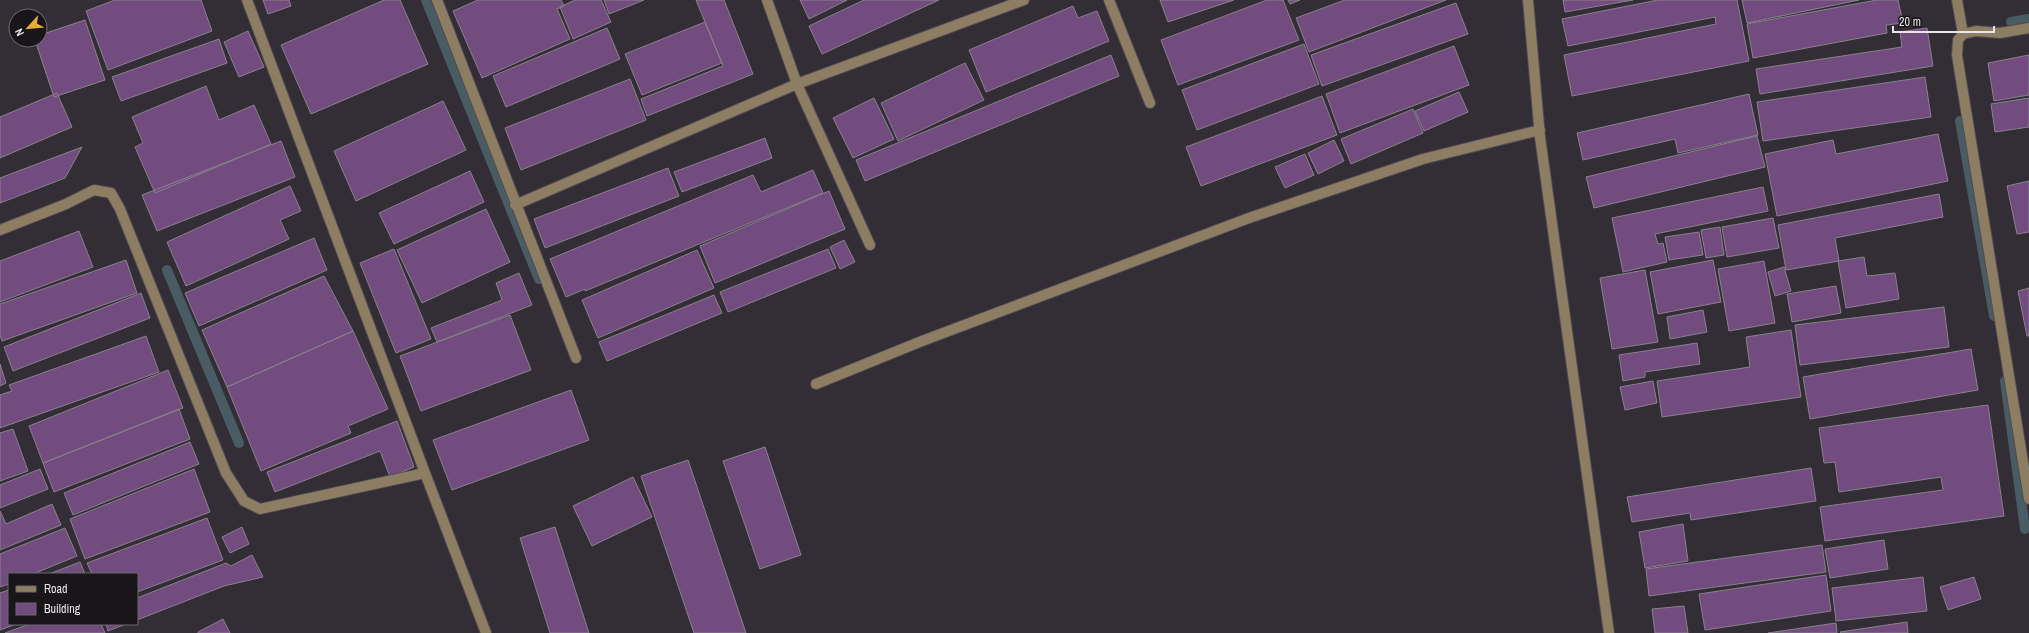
<svg xmlns="http://www.w3.org/2000/svg" width="2029" height="633" viewBox="0 0 2029 633" font-family="'Archivo Narrow',sans-serif">
<rect width="100%" height="100%" fill="#332d36"/>
<g fill="none" stroke-linecap="round" stroke-linejoin="round">
<!-- stream -->
<path stroke="#495c63" stroke-width="10" d="M 426,0 L 539,279
M 2011,22 L 2029,19
M 1960,121 L 1994,316
M 167,270 L 239,443
M 2005,381 L 2025,529"/>
</g>
<!-- building -->
<path fill="#724c7f" stroke="#89818c" d="M 115,0 L 201,0 L 212,31 L 108,70 L 86,11 Z
M 263,0 L 289,0 L 291,6 L 268,14 Z
M 384,0 L 400,0 L 428,64 L 311,114 L 281,45 Z
M 478,0 L 561,0 L 564,6 L 557,9 L 570,39 L 482,78 L 453,11 Z
M 575,0 L 601,0 L 611,22 L 573,39 L 560,7 Z
M 604,0 L 644,0 L 609,14 Z
M 696,0 L 724,0 L 753,74 L 647,116 L 641,99 L 723,66 Z
M 800,0 L 847,0 L 809,19 Z
M 864,0 L 939,0 L 822,54 L 809,26 Z
M 1160,0 L 1234,0 L 1168,22 Z
M 1267,0 L 1283,0 L 1299,40 L 1178,85 L 1161,40 Z
M 1288,0 L 1300,0 L 1290,4 Z
M 1345,0 L 1446,0 L 1309,52 L 1296,18 Z
M 1563,0 L 1633,0 L 1565,12 Z
M 1658,0 L 1737,0 L 1749,61 L 1572,96 L 1564,55 L 1716,24 L 1715,17 L 1568,46 L 1562,19 Z
M 1742,0 L 1859,0 L 1747,23 Z
M 1877,0 L 1898,0 L 1903,23 L 1886,25 L 1887,33 L 1753,58 L 1747,24 Z
M 1456,3 L 1468,34 L 1322,86 L 1311,55 Z
M 1073,6 L 1078,18 L 1097,11 L 1109,41 L 986,92 L 969,50 Z
M 85,20 L 105,80 L 54,97 L 35,40 L 40,40 L 40,35 Z
M 705,22 L 722,63 L 642,95 L 625,54 Z
M 607,28 L 620,59 L 506,107 L 493,76 Z
M 1927,28 L 1933,66 L 1760,94 L 1756,69 L 1902,47 L 1900,32 Z
M 248,31 L 264,67 L 239,77 L 224,42 Z
M 219,39 L 227,63 L 121,101 L 112,77 Z
M 1304,44 L 1319,84 L 1197,130 L 1182,90 Z
M 1454,46 L 1469,85 L 1340,133 L 1326,94 Z
M 1111,55 L 1119,76 L 865,181 L 856,160 Z
M 2029,55 L 2029,95 L 1994,101 L 1988,63 Z
M 965,63 L 984,100 L 898,141 L 881,103 Z
M 1925,77 L 1931,117 L 1763,141 L 1757,102 Z
M 630,79 L 646,120 L 521,170 L 505,128 Z
M 206,86 L 219,120 L 254,105 L 271,144 L 155,193 L 135,147 L 143,143 L 132,117 Z
M 1459,92 L 1468,112 L 1424,131 L 1415,111 Z
M 57,93 L 72,127 L 0,158 L 0,117 Z
M 1749,94 L 1758,135 L 1678,153 L 1675,139 L 1583,160 L 1577,133 Z
M 1322,96 L 1337,135 L 1201,186 L 1186,147 Z
M 874,98 L 894,139 L 853,158 L 833,118 Z
M 2029,98 L 2029,127 L 1995,132 L 1991,104 Z
M 443,101 L 466,150 L 356,201 L 334,151 Z
M 1413,109 L 1423,133 L 1351,164 L 1341,139 Z
M 1938,134 L 1948,181 L 1777,216 L 1765,154 L 1833,140 L 1836,154 Z
M 1757,136 L 1765,167 L 1594,208 L 1586,177 Z
M 765,138 L 772,158 L 682,192 L 674,172 Z
M 1334,140 L 1344,161 L 1318,174 L 1308,153 Z
M 281,141 L 295,177 L 157,231 L 142,195 Z
M 82,147 L 65,178 L 0,203 L 0,178 Z
M 1305,154 L 1314,175 L 1285,188 L 1275,167 Z
M 668,168 L 679,196 L 545,248 L 534,219 Z
M 813,170 L 823,193 L 585,291 L 585,289 L 566,297 L 550,259 L 753,175 L 761,192 Z
M 470,171 L 484,202 L 394,244 L 379,213 Z
M 2029,181 L 2029,232 L 2017,234 L 2007,186 Z
M 290,186 L 301,211 L 280,220 L 289,239 L 186,286 L 167,242 Z
M 1763,187 L 1768,211 L 1655,234 L 1658,244 L 1663,243 L 1667,262 L 1623,272 L 1612,218 Z
M 829,191 L 845,229 L 715,283 L 700,246 Z
M 1939,194 L 1943,217 L 1835,238 L 1839,261 L 1786,270 L 1778,225 Z
M 486,209 L 510,262 L 422,303 L 397,250 Z
M 1773,218 L 1779,248 L 1727,257 L 1722,227 Z
M 1720,227 L 1724,255 L 1706,258 L 1701,230 Z
M 79,231 L 93,267 L 0,302 L 0,261 Z
M 1699,232 L 1703,255 L 1669,260 L 1665,237 Z
M 314,238 L 327,270 L 199,326 L 185,293 Z
M 844,240 L 855,262 L 840,269 L 830,247 Z
M 394,249 L 431,339 L 396,353 L 360,263 Z
M 828,249 L 836,268 L 728,312 L 720,292 Z
M 697,250 L 714,288 L 598,338 L 582,300 Z
M 1864,257 L 1867,276 L 1895,273 L 1899,299 L 1846,308 L 1838,261 Z
M 126,260 L 137,293 L 2,341 L 0,335 L 0,304 Z
M 1713,260 L 1721,302 L 1658,314 L 1650,272 Z
M 1764,261 L 1775,323 L 1729,331 L 1718,269 Z
M 1784,267 L 1791,291 L 1775,296 L 1768,272 Z
M 1645,270 L 1658,342 L 1612,349 L 1600,278 Z
M 519,273 L 532,305 L 437,342 L 431,328 L 502,300 L 496,283 Z
M 324,276 L 353,331 L 227,387 L 202,330 Z
M 1836,286 L 1841,313 L 1792,322 L 1787,294 Z
M 2029,288 L 2029,336 L 2027,336 L 2018,291 Z
M 141,293 L 150,318 L 13,371 L 4,347 Z
M 714,295 L 722,313 L 607,361 L 599,342 Z
M 1944,307 L 1949,347 L 1800,365 L 1795,325 Z
M 1703,310 L 1707,332 L 1670,339 L 1667,317 Z
M 510,315 L 531,370 L 421,411 L 400,356 Z
M 1791,330 L 1801,397 L 1662,417 L 1657,381 L 1750,367 L 1746,337 Z
M 353,331 L 388,409 L 348,426 L 351,433 L 261,471 L 227,387 Z
M 146,336 L 159,372 L 0,428 L 0,395 L 12,391 L 9,385 Z
M 1697,343 L 1700,364 L 1645,372 L 1645,377 L 1623,381 L 1619,355 Z
M 1971,349 L 1978,390 L 1810,419 L 1803,377 Z
M 0,364 L 6,383 L 0,386 Z
M 168,370 L 183,408 L 43,463 L 29,426 Z
M 1653,381 L 1657,403 L 1625,410 L 1620,387 Z
M 571,390 L 589,440 L 452,490 L 433,440 Z
M 1988,405 L 2004,516 L 1825,541 L 1820,507 L 1943,490 L 1941,477 L 1839,492 L 1835,462 L 1824,463 L 1819,428 Z
M 179,409 L 190,439 L 54,492 L 43,463 Z
M 397,421 L 414,467 L 390,477 L 380,451 L 275,492 L 267,472 Z
M 13,429 L 28,471 L 0,481 L 0,433 Z
M 190,442 L 199,464 L 73,515 L 64,493 Z
M 765,447 L 801,555 L 760,569 L 723,461 Z
M 688,460 L 746,633 L 694,633 L 641,476 Z
M 1811,468 L 1816,501 L 1691,520 L 1690,513 L 1632,522 L 1627,497 Z
M 40,469 L 48,489 L 0,508 L 0,485 Z
M 194,469 L 210,512 L 85,559 L 70,519 Z
M 633,477 L 652,517 L 592,546 L 573,506 Z
M 52,504 L 61,525 L 0,550 L 0,511 L 6,524 Z
M 207,518 L 223,560 L 137,592 L 137,574 L 92,574 L 87,563 Z
M 1683,524 L 1688,561 L 1645,568 L 1639,532 Z
M 242,527 L 249,544 L 230,553 L 222,537 Z
M 555,527 L 589,633 L 550,633 L 520,538 Z
M 65,528 L 77,556 L 33,574 L 9,574 L 9,584 L 0,587 L 0,554 Z
M 1884,540 L 1888,569 L 1830,578 L 1825,549 Z
M 1822,545 L 1826,572 L 1649,596 L 1646,569 Z
M 252,555 L 263,577 L 224,586 L 137,620 L 137,598 L 226,563 L 231,566 Z
M 80,562 L 85,574 L 49,574 Z
M 1826,575 L 1831,611 L 1705,630 L 1699,594 Z
M 1923,577 L 1927,611 L 1836,621 L 1832,588 Z
M 1974,577 L 1981,599 L 1948,610 L 1940,587 Z
M 9,590 L 9,624 L 16,624 L 0,630 L 0,593 Z
M 1684,606 L 1688,633 L 1655,633 L 1652,609 Z
M 223,619 L 230,633 L 198,633 L 198,632 Z
M 1907,622 L 1908,633 L 1841,633 L 1840,632 Z
M 1836,623 L 1837,633 L 1768,633 Z
M 30,624 L 101,624 L 105,633 L 5,633 Z
M 106,624 L 126,624 L 108,631 Z"/>
<g fill="none" stroke-linecap="round" stroke-linejoin="round">
<!-- minor casing -->
<g stroke="#504a53" stroke-width="12">
<path id="minor" d="M 247,0 L 425,473
M 437,0 L 576,358
M 767,0 L 797,84 L 870,245
M 1109,0 L 1150,103
M 1528,0 L 1540,137 L 1609,633
M 1957,0 L 1963,34
M 2029,28 L 2000,33 L 1976,31 L 1963,34 L 1958,40 L 1957,55 L 2029,499
M 515,205 L 797,84 L 1024,0
M 0,230 L 66,204 L 94,190 L 111,193 L 120,209 L 226,473 L 244,501 L 260,509 L 425,473 L 486,633
M 816,384 L 922,341 L 1249,218 L 1423,159 L 1540,130"/>
</g>
<!-- minor -->
<use href="#minor" stroke="#8c7d63" stroke-width="10"/>
</g>
<!-- legend -->
<rect x="8" y="573" width="130" height="52" fill="#19161a" stroke="#6c696e"/>
<rect x="16" y="586" width="20" height="6" fill="#8c7d63" stroke="#6c696e"/>
<text x="44" y="593" font-size="12" fill="#e9e5eb">Road</text>
<rect x="16" y="603" width="20" height="12" fill="#724c7f" stroke="#6c696e"/>
<text x="44" y="613" font-size="12" fill="#e9e5eb">Building</text>
<!-- north arrow -->
<g transform="translate(28 28) rotate(243)"><circle r="19" fill="#19161a" stroke="#6c696e"/>
<path d="M0-3L7 15L0 10L-7 15Z" fill="#e4ae35"/>
<text y="-6" font-size="11" font-weight="bold" text-anchor="middle" fill="#e9e5eb">N</text>
</g>
<!-- scale -->
<path d="M1893 26v6h101v-6" fill="none" stroke="#e9e5eb" stroke-width="2"/>
<text x="1899" y="26" font-size="12" fill="#e9e5eb" stroke="#19161a" stroke-width="3" paint-order="stroke">20 m</text>
</svg>
